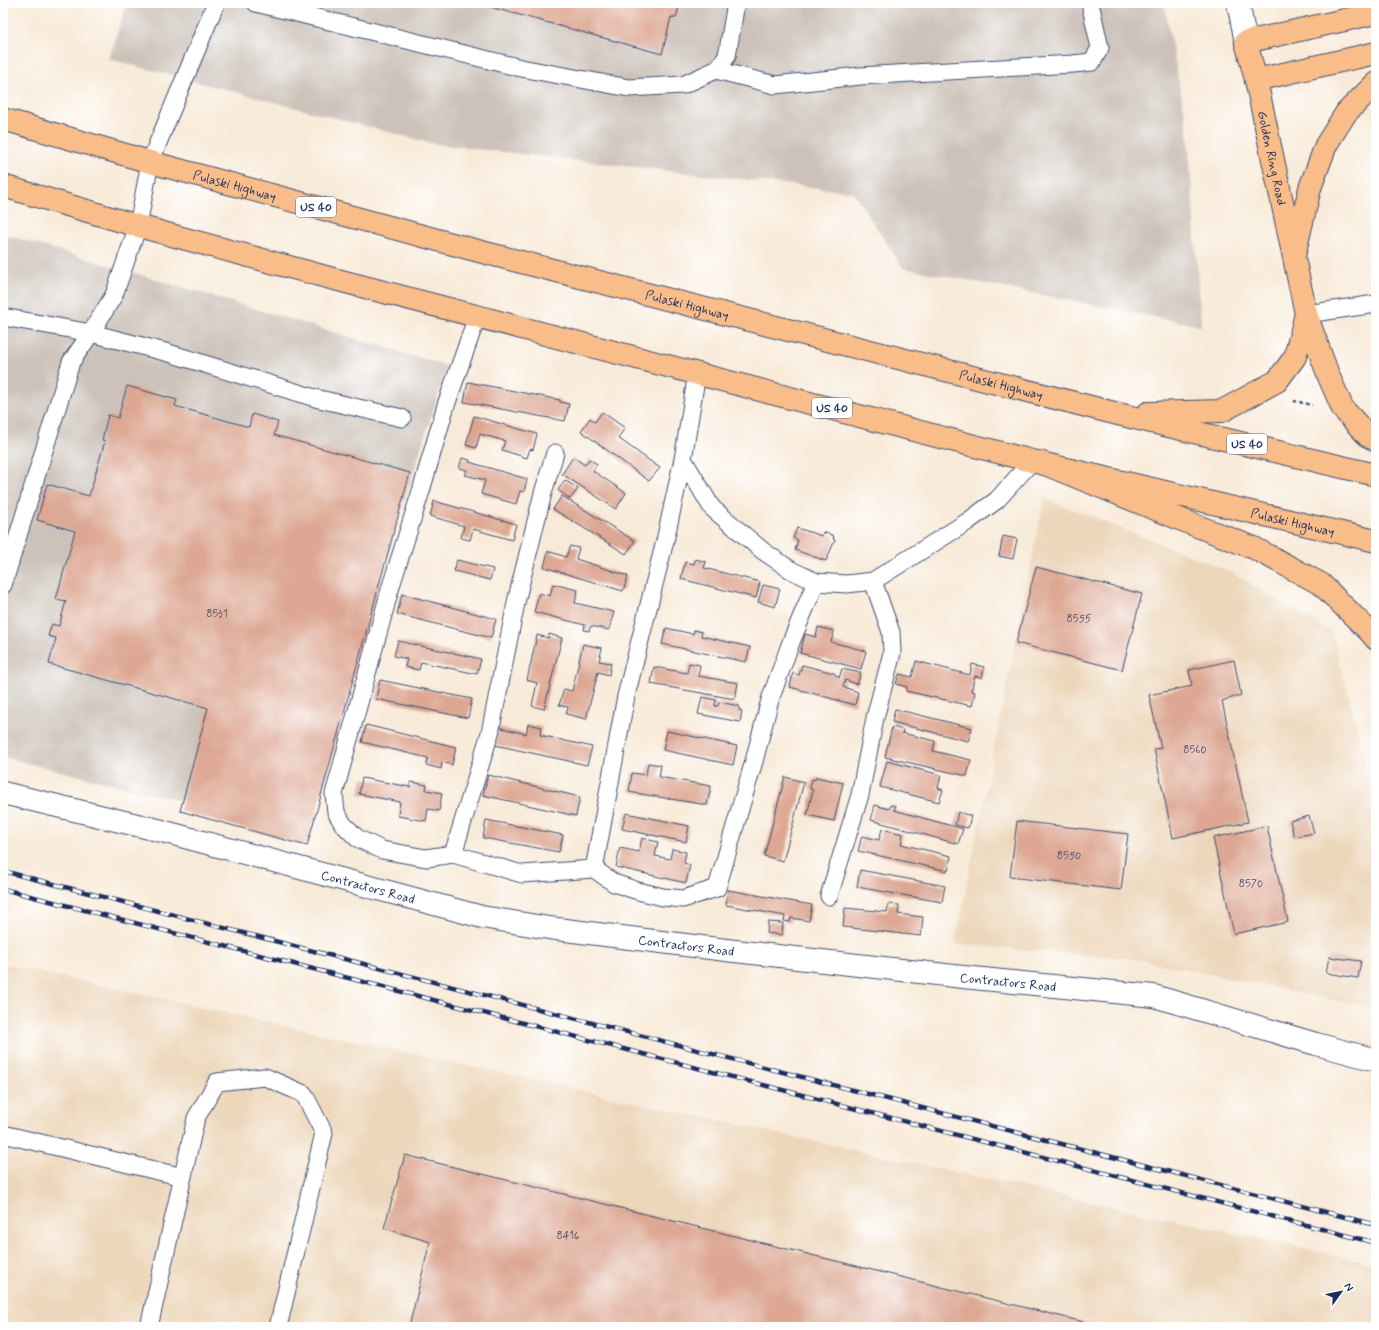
<svg xmlns="http://www.w3.org/2000/svg" width="1379" height="1330" viewBox="0 0 1379 1330" font-family="Mynerve,sans-serif">
  <rect width="100%" height="100%" fill="#fff"/>
  <filter id="ink" filterUnits="userSpaceOnUse"><feTurbulence type="fractalNoise" baseFrequency=".025" numOctaves="2"/><feDisplacementMap in="SourceGraphic" scale="8" xChannelSelector="R" yChannelSelector="G"/><feConvolveMatrix kernelMatrix="1 2 1 2 8 2 1 2 1" color-interpolation-filters="sRGB"/></filter>
  <filter id="wash" filterUnits="userSpaceOnUse"><feTurbulence type="fractalNoise" baseFrequency=".012" numOctaves="4" result="noise"/><feDisplacementMap in="SourceGraphic" scale="16" xChannelSelector="R" yChannelSelector="G"/><feGaussianBlur stdDeviation="0.9" result="paint"/><feColorMatrix in="noise" values="0 0 0 0 0 0 0 0 0 0 0 0 0 0 0 0 0 1.4 0 .05"/><feComposite in="paint" operator="in"/></filter>
  <g filter="url(#wash)">
    <rect width="100%" height="100%" fill="#f8ead8"/>
    <path fill="#edd7bb" d="M1044 498 1229 571 1332 632 1376 801V1009L1137 959 955 944Z
      M3 964 1376 1264V1327H3Z"/>
    <path fill="#ccc2b9" d="M127 3H1164L1188 132 1201 326 903 268 853 192 434 144 109 59Z
      M3 234 447 366 301 830 3 757Z"/>
    <g id="blocks">
      <path fill="#dda793" d="M476 3H680L676 18 671 17 662 54Z
        M468 382 560 400V402L569 404 565 421 464 402Z
        M127 386 177 400 175 406 249 427 252 414 278 422 274 435 410 473 307 846 180 811 208 708 49 664 56 638 48 636 52 624 59 626 66 601 56 599 75 531 37 520 47 484 89 496 105 441 102 440 108 415 118 418Z
        M602 412 625 428 618 438 660 468 649 481 581 431 590 418 595 422Z
        M474 416 537 434 533 450 530 449 527 458 502 450 505 441 480 434 476 448 466 445Z
        M573 457 585 465 589 459 597 464 593 471 626 493 616 509 562 474Z
        M462 458 470 460 469 462 527 479 524 492 520 491 516 504 481 494 485 480 465 475 467 470 459 468Z
        M565 480 578 489 570 499 558 490Z
        M562 496 635 541 626 554 553 509Z
        M434 501 516 524 512 540 473 529 470 540 461 538 464 526 430 516Z
        M797 528 822 536 823 532 834 536 833 539 835 540 826 561 795 550 798 540 793 538Z
        M1003 536 1017 539 1013 559 999 556Z
        M570 546 579 548 576 559 628 576 623 591 544 567 548 551 566 557Z
        M695 559 706 562 704 568 760 582 756 598 681 579 685 562 694 564Z
        M457 560 493 569 490 580 454 571Z
        M1036 567 1142 594 1122 670 1016 643Z
        M553 584 578 590 575 603 614 612 609 630 591 626 589 631 584 630 585 625 534 612 539 593 550 596Z
        M763 585 780 589 775 607 758 602Z
        M402 594 496 619 491 638 397 614Z
        M818 627 834 631 831 642 866 651 861 669 800 653 805 634 816 637Z
        M666 628 693 634 694 630 702 632 701 636 750 647 746 662 662 644Z
        M549 634 562 638 544 709 532 706 537 683 527 680 537 635 548 638Z
        M398 641 481 659 477 674 421 662 419 670 405 667 407 659 394 656Z
        M583 644 602 648 599 661 611 663 609 675 598 672 586 719 566 714 568 707 559 705 564 689 572 691Z
        M1234 660 1241 695 1222 701 1248 822 1173 838 1154 749 1161 748 1149 695 1192 686 1189 670Z
        M916 661 970 675 972 664 984 667 982 678 975 676 971 691 975 692 972 706 906 691 907 687 896 684 899 674 912 677Z
        M689 663 700 665 698 676 738 683 735 699 651 684 654 667 687 673Z
        M802 665 834 673 839 678 842 669 861 673 857 684 845 680 843 687 858 692 855 705 790 687 793 673 799 675Z
        M380 680 472 699 468 718 376 699Z
        M702 697 716 700 715 706H718L719 702 739 706V710L742 711 740 722 698 714Z
        M895 709 972 728 968 741 892 722Z
        M528 724 542 727 540 735 592 747 587 765 495 745 498 727 526 734Z
        M366 725 456 747 452 765 442 762 441 769 426 765 428 758 362 742Z
        M892 727 903 730 902 733 935 741 933 751 971 760 967 776 885 757Z
        M667 731 737 746 733 765 663 750Z
        M887 761 941 775 938 788 943 790 939 802 880 787Z
        M648 763 661 765 659 777 711 786 707 805 629 792 632 773 646 775Z
        M488 775 580 797 576 816 483 795Z
        M785 777 804 782 783 861 764 856Z
        M816 777 843 783 834 821 807 815 813 790 810 789 812 779 815 780Z
        M362 778 410 787 411 782 427 785 426 790 442 793 439 811 428 809 426 821 398 816 400 802 359 794Z
        M875 805 889 809 891 805 896 806 894 810 963 829 958 844 871 820Z
        M958 812 971 816 968 828 955 825Z
        M626 813 689 826 686 842 622 829Z
        M1309 816 1314 833 1294 837 1290 821Z
        M486 820 563 835 559 852 483 838Z
        M1017 821 1128 834 1121 890 1010 877Z
        M1267 826 1288 922 1234 934 1213 838Z
        M882 829 903 834 901 844 951 856 948 871 858 851 862 836 879 840Z
        M642 838 658 842 655 856 670 859 672 849 686 852 684 863 690 865 686 883 616 867 620 848 639 852Z
        M860 870 945 886 942 902 857 887Z
        M728 890 812 905 809 921 791 918 790 922 784 921 785 916 726 905Z
        M888 904 899 905 898 914 923 917 921 936 843 927 845 908 887 912Z
        M768 922 783 923 782 935 767 933Z
        M1329 957 1361 961 1358 978 1326 973Z
        M405 1155 1100 1326V1327H409L430 1242 384 1228Z"/>
    </g>
  </g>
  <g filter="url(#ink)">
    <use href="#blocks" fill-opacity="0" stroke="#3c4b70" stroke-width="1"/>
    <g fill="none" stroke-linecap="round" stroke-linejoin="round">
      <defs>
        <path id="service" d="M256 3 521 68 629 88 683 85 718 69 727 56 736 3
          M716 70 775 85 860 76 1073 64 1092 62 1100 48 1090 3
          M1306 314 1376 304
          M3 317 91 333 169 353 315 398 402 418
          M697 373 683 459 712 508 763 551 791 570 816 582 847 584 873 581 967 522 997 500 1032 461
          M555 453 543 493 517 598 490 733 453 854 522 874 594 869 614 883 638 891 663 897 683 899 717 888 754 761 770 700 791 642 816 582
          M3 585 71 362 91 333 114 295 138 226 150 162 216 3
          M453 854 426 858 382 850 357 838 343 824 336 812 334 794 391 586 421 491 446 405 477 317
          M594 869 626 696 665 541 683 459
          M829 896 860 795 875 718 892 653 891 632 873 581
          M3 1134 183 1177
          M149 1327 196 1118 217 1082 265 1077 304 1094 324 1133 278 1327"/>
        <g id="minor">
          <path id="s1" d="M3 793 162 831 482 917 549 928 726 950 963 977 1154 996 1316 1044 1376 1060"/>
        </g>
        <path id="tertiary" d="M1238 3 1246 42"/>
        <g id="trunk">
          <path id="s2" d="M1246 42 1256 80 1306 314 1329 377 1343 409 1368 436 1376 440"/>
          <path id="s3" d="M3 119 150 162 482 252 1118 414 1376 475"/>
          <path id="s4" d="M3 186 138 226 330 278 1032 461 1376 541"/>
          <path d="M1148 413 1222 411 1277 381 1295 357 1306 314"/>
        </g>
        <path id="motorway" d="M1246 42 1376 13
          M1256 80 1376 53
          M1294 256 1310 188 1326 145 1346 113 1376 83
          M1040 462 1197 526 1254 548 1321 584 1371 633 1376 639"/>
      </defs>
      <use href="#service" stroke="#3c4b70" stroke-width="19"/>
      <use href="#minor" stroke="#3c4b70" stroke-width="24"/>
      <use href="#tertiary" stroke="#3c4b70" stroke-width="24"/>
      <use href="#trunk" stroke="#3c4b70" stroke-width="24"/>
      <use href="#motorway" stroke="#3c4b70" stroke-width="24"/>
      <path stroke="#3c4b70" stroke-width="2.5" stroke-dasharray="3 3" stroke-linecap="butt" d="M1294 401 1312 405"/>
      <use href="#service" stroke="#fff" stroke-width="17"/>
      <use href="#minor" stroke="#fff" stroke-width="22"/>
      <use href="#tertiary" stroke="#fff" stroke-width="22"/>
      <use href="#trunk" stroke="#f8bd89" stroke-width="22"/>
      <use href="#motorway" stroke="#f8bd89" stroke-width="22"/>
      <defs>
        <path id="rail" d="M3 871 1376 1225
          M3 889 1376 1243"/>
      </defs>
      <use href="#rail" stroke="#1b2f5e" stroke-width="4.5"/>
      <use href="#rail" stroke="#fff" stroke-width="3" stroke-dasharray="9" stroke-linecap="butt"/>
    </g>
  </g>
  <g text-anchor="middle" stroke-width="4" stroke-linejoin="round" paint-order="stroke">
    <g font-size="11" fill="#4c4d6b">
      <text x="217" y="617">8531</text>
      <text x="1079" y="622">8555</text>
      <text x="1195" y="753">8560</text>
      <text x="1069" y="859">8550</text>
      <text x="1251" y="887">8570</text>
      <text x="568" y="1239">8416</text>
    </g>
    <g fill="#fff" stroke="#5f6d8e" stroke-width="1">
      <rect x="296" y="197" width="40" height="20" rx="3"/>
      <rect x="812" y="398" width="40" height="20" rx="3"/>
      <rect x="1227" y="434" width="40" height="20" rx="3"/>
    </g>
    <g font-size="12" font-weight="bold" fill="#1b2f5e">
      <text x="316" y="211">US 40</text>
      <text x="832" y="412">US 40</text>
      <text x="1247" y="448">US 40</text>
    </g>
    <g font-size="13" fill="#1b2f5e" stroke="#fff">
      <text dy="5" stroke="none"><textPath href="#s2" startOffset="119">Golden Ring Road</textPath></text>
      <text dy="5" stroke="none"><textPath href="#s3" startOffset="241">Pulaski Highway</textPath></text>
      <text dy="5" stroke="none"><textPath href="#s3" startOffset="709">Pulaski Highway</textPath></text>
      <text dy="5" stroke="none"><textPath href="#s3" startOffset="1033">Pulaski Highway</textPath></text>
      <text dy="5" stroke="none"><textPath href="#s4" startOffset="1333">Pulaski Highway</textPath></text>
      <text dy="5" stroke="none"><textPath href="#s1" startOffset="377">Contractors Road</textPath></text>
      <text dy="5" stroke="none"><textPath href="#s1" startOffset="701">Contractors Road</textPath></text>
      <text dy="5" stroke="none"><textPath href="#s1" startOffset="1025">Contractors Road</textPath></text>
    </g>
  </g>
  <rect width="1379" height="1330" fill="none" stroke="#fff" stroke-width="16"/>
  <g transform="translate(1341 1292) rotate(57)" stroke="#ffffff" stroke-width="3" paint-order="stroke">
  <path d="M0-3L7 15L0 10L-7 15Z" fill="#1b2f5e"/>
  <text y="-6" font-size="11" font-weight="bold" text-anchor="middle" fill="#1b2f5e">N</text>
  </g>
</svg>
